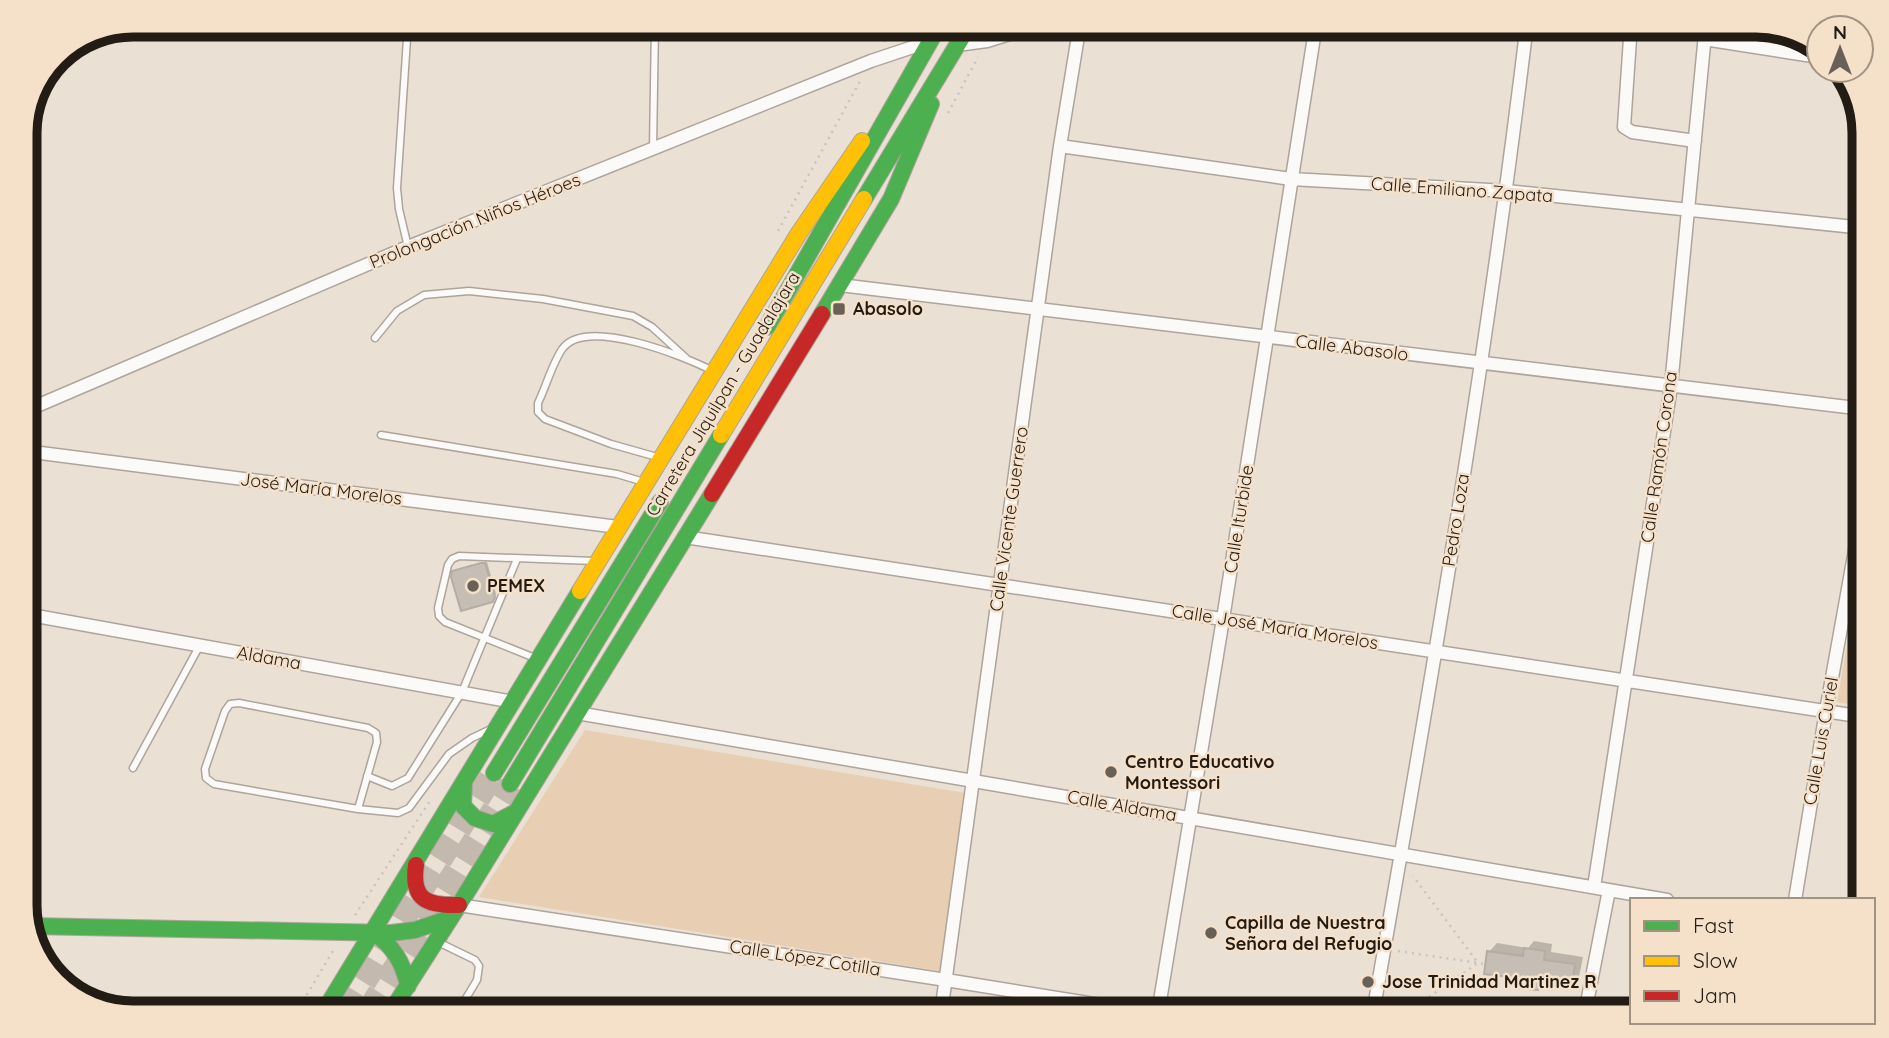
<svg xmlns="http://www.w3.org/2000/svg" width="1889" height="1038" viewBox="0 0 1889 1038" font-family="Quicksand,sans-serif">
  <rect width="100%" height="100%" fill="#ebe0d4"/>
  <path fill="#e8ceb2" d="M1864 549V707L1837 702Z
    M585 730 965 793 940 971 479 897Z"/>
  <path fill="#0003" d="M487 562 496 594 492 600 454 572Z
    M1534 941 1552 944 1551 952 1583 957 1579 977 1571 985 1544 982 1537 989 1489 952 1497 943 1528 948Z"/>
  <path fill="#c6bdb4" stroke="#b5ada4" stroke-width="2" d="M481 563H485L495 597 493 602 461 611 451 577 452 571Z
    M1524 948 1545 951 1544 960 1575 964 1572 987 1539 983 1538 990 1517 988 1519 978 1484 974 1487 951 1523 956Z"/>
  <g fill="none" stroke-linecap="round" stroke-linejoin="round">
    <path stroke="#c3b9ae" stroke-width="24" stroke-dasharray="24 12" stroke-linecap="butt" d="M345 1013 494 773
      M367 1013 510 784"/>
    <defs>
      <path id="lane" d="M408 24 397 188 399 209 408 247
        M653 148 655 24
        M375 338 397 311 424 295 469 291 543 299 633 316 652 327 686 358
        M381 435 617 474 644 482
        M657 457 611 444 545 419 538 412V403C545 389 554 359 563 348 587 317 684 356 713 371
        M535 658 445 622 439 616 438 608 448 565 452 559 459 556 594 561
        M133 768 200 645
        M367 776 392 786 408 778 462 692 517 559
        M358 809 377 742 376 733 368 728 239 703 230 704 225 711 205 769 206 778 214 784 358 809 398 813 409 808 449 754 472 738 491 729
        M440 943 475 960 479 966 477 980 457 1013"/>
      <path id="street" d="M1631 24 1624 127 1632 132 1695 141
        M1704 39 1819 57
        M957 45 987 41 1042 24
        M1060 146 1291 179 1507 191 1864 228
        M840 285 1864 409
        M25 411 408 247 871 61 928 42
        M25 451 618 527
        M685 537 1864 717
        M25 614 514 702
        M577 713 1667 900
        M1594 887 1671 386 1706 24
        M1795 900 1826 711 1864 500
        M459 905 946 980 1150 1013
        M941 1013 1060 146 1080 24
        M1158 1013 1223 619 1316 24
        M1373 1013C1431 685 1487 356 1527 24
        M1585 1013 1609 890"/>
      <path id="fast" d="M864 199 970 24
        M822 314 891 199 931 104
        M767 327 940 24
        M494 773 660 502
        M464 784 463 806 475 818 493 824 514 813
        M510 784 721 435
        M29 926 391 933 415 930 450 918
        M373 932C393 946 403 962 408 986
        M323 1013 580 591
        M390 1013 459 905 712 494"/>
      <path id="slow" d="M721 435 864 199
        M580 591 799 233 862 141"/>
      <path id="jam" d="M712 494 822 314
        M416 865C411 900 427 906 459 905"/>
    </defs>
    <use href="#lane" stroke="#ada49b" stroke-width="9"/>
    <use href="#street" stroke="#ada49b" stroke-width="15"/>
    <use href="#fast" stroke="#ada49b" stroke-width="18"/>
    <use href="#slow" stroke="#ada49b" stroke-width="18"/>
    <use href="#jam" stroke="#ada49b" stroke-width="18"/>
    <path stroke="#c8c4c0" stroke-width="2.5" stroke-dasharray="2 5" stroke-linecap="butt" d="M884 42 896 24
      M948 113 978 57
      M778 231 860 81
      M355 915 430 801
      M1398 951 1485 964
      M296 1013 333 951
      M1406 1013 1478 963 1413 876"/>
    <use href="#lane" stroke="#fcfaf9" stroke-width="6"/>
    <use href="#street" stroke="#fcfaf9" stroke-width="12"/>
    <use href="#fast" stroke="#4caf50" stroke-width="16"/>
    <use href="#slow" stroke="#ffc107" stroke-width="16"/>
    <use href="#jam" stroke="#c62828" stroke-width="16"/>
  </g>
  <g fill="#696157" stroke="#f5e0ca" stroke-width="2.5">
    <rect x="832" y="302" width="14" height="14" rx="3.5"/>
    <circle cx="473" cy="586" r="7"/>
    <circle cx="1111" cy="772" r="7"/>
    <circle cx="1211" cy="933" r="7"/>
    <circle cx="1368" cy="982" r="7"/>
  </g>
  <g text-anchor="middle" stroke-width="5" stroke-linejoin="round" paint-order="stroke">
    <g font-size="18" fill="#231c14" stroke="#f5e0ca">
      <text transform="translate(1462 190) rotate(4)" y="6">Calle Emiliano Zapata</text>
      <text transform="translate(475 221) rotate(-22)" y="6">Prolongación Niños Héroes</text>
      <text transform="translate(1352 348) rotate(7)" y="6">Calle Abasolo</text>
      <text transform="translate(723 394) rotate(-59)" y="6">Carretera Jiquilpan - Guadalajara</text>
      <text transform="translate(1659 457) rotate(-82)" y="6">Calle Ramón Corona</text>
      <text transform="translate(321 489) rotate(7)" y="6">José María Morelos</text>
      <text transform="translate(1009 519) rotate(-82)" y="6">Calle Vicente Guerrero</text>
      <text transform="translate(1239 519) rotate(-81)" y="6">Calle Iturbide</text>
      <text transform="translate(1456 520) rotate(-81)" y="6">Pedro Loza</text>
      <text transform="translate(1275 627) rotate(9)" y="6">Calle José María Morelos</text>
      <text transform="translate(269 658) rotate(10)" y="6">Aldama</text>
      <text transform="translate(1821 741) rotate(-80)" y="6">Calle Luis Curiel</text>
      <text transform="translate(1122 806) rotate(10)" y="6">Calle Aldama</text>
      <text transform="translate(805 958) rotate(9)" y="6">Calle López Cotilla</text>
    </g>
    <g font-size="18" font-weight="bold" fill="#231c14" stroke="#f5e0ca" text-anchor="start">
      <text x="853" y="315">Abasolo</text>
      <text x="487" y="592">PEMEX</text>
      <text x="1125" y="768">Centro Educativo<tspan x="1125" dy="21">Montessori</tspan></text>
      <text x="1225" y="929">Capilla de Nuestra<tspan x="1225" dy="21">Señora del Refugio</tspan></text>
      <text x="1382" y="988">Jose Trinidad Martinez R</text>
    </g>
  </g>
  <path d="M0 0H1889V1038H0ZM133 37H1756A96 96 0 0 1 1852 133V905A96 96 0 0 1 1756 1001H133A96 96 0 0 1 37 905V133A96 96 0 0 1 133 37Z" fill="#f5e0ca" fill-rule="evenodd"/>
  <path fill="none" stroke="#231c14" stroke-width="9" d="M133 37H1756A96 96 0 0 1 1852 133V905A96 96 0 0 1 1756 1001H133A96 96 0 0 1 37 905V133A96 96 0 0 1 133 37Z"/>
  <rect x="1630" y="898" width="245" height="126" fill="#f5e0ca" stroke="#a19281" stroke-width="2"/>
  <rect x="1644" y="921" width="35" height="10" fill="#4caf50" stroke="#a19281" stroke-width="2"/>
  <text x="1693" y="933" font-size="21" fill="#231c14">Fast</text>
  <rect x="1644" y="956" width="35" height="10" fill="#ffc107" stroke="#a19281" stroke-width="2"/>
  <text x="1693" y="968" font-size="21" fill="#231c14">Slow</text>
  <rect x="1644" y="991" width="35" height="10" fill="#c62828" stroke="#a19281" stroke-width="2"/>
  <text x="1693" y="1003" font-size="21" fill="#231c14">Jam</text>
  <g transform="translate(1840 49)"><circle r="33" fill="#f5e0ca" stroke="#a19281" stroke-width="2"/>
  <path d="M0-5L12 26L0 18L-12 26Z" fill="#696157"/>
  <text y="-10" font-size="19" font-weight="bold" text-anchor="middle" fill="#231c14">N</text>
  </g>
</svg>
